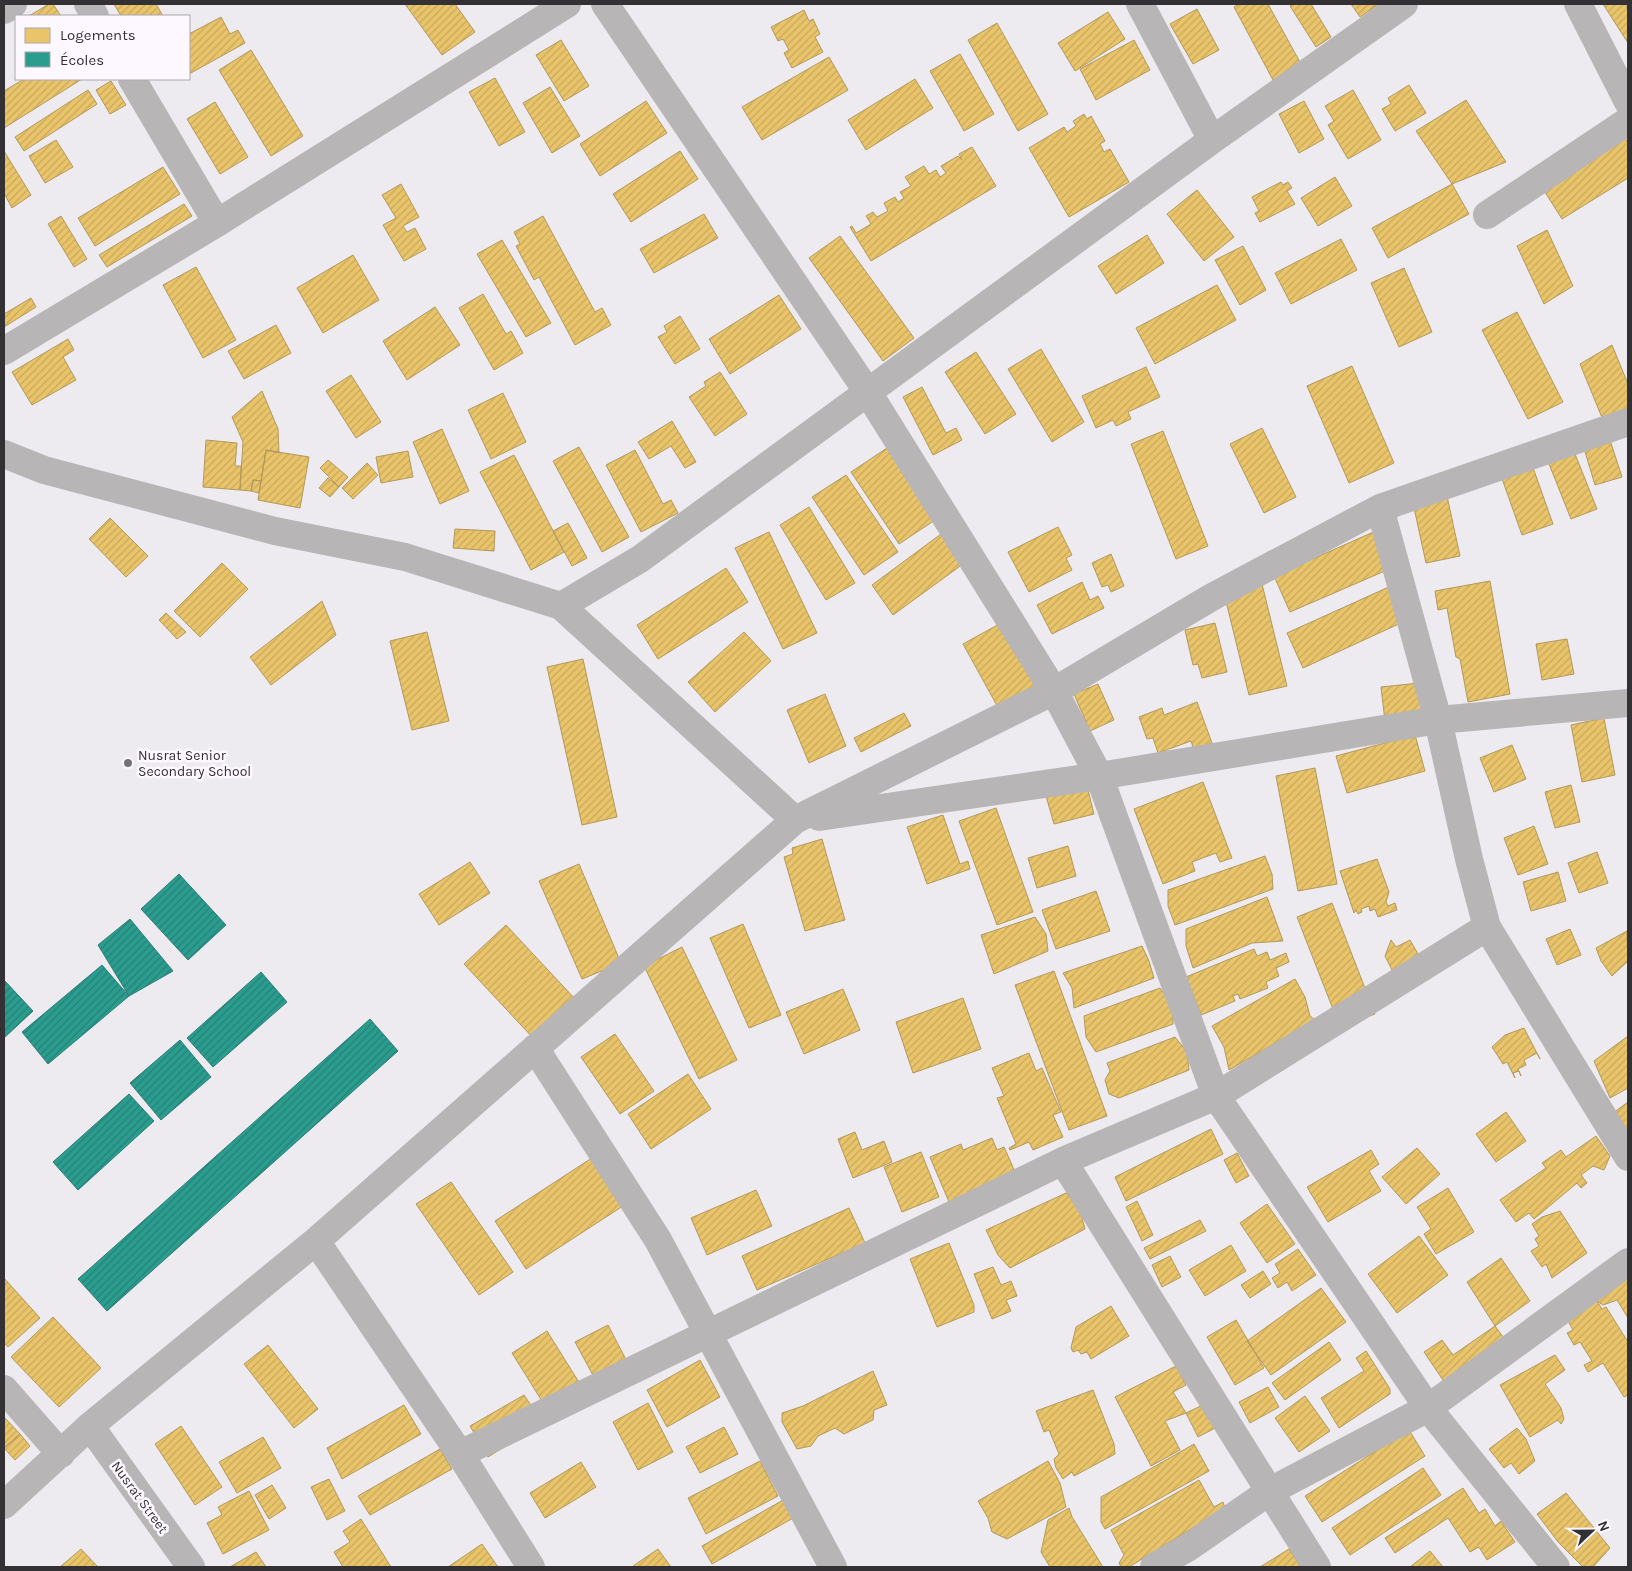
<svg xmlns="http://www.w3.org/2000/svg" width="1632" height="1571" viewBox="0 0 1632 1571" font-family="Karla,sans-serif">
  <defs>
    <pattern id="homes-hatch" width="6" height="6" patternUnits="userSpaceOnUse" patternTransform="scale(1.25)"><rect width="6" height="6" fill="#e9c46a"/><path d="M-1 1l2-2M0 6l6-6M5 7l2-2" fill="none" stroke="#c8a95c"/></pattern>
    <pattern id="schools-hatch" width="6" height="6" patternUnits="userSpaceOnUse" patternTransform="scale(1.25)"><rect width="6" height="6" fill="#2a9d8f"/><path d="M-1 1l2-2M0 6l6-6M5 7l2-2" fill="none" stroke="#258176"/></pattern>
  </defs>
  <rect width="100%" height="100%" fill="#eeebf0"/>
  <path fill="url(#homes-hatch)" stroke="#b2985a" d="M49 4H53L61 16H29Z
    M114 4H156L163 16H121Z
    M405 4H455L475 32 442 55Z
    M1239 4H1268L1301 64 1273 80 1234 7Z
    M1294 4H1311L1331 37 1316 47 1290 6Z
    M1351 4H1379L1360 17Z
    M1603 4H1625L1628 9V43Z
    M1197 9 1219 50 1193 64 1170 24Z
    M804 10 809 21 813 19 820 34 815 37 823 52 792 68 784 53 789 50 783 39 778 41 771 27Z
    M1108 12 1125 39 1075 71 1058 43Z
    M221 17 230 34 238 30 245 43 189 74V34Z
    M997 23 1048 114 1018 131 968 40Z
    M561 40 589 86 564 101 536 55Z
    M1134 40 1150 70 1096 100 1080 69Z
    M251 50 303 136 271 156 219 70Z
    M960 54 994 114 964 131 930 71Z
    M829 57 848 90 762 140 742 107Z
    M495 78 525 132 499 146 469 92Z
    M24 79H82L4 128V91Z
    M915 79 933 108 866 150 848 120Z
    M111 81 126 105 110 114 96 90Z
    M1409 85 1426 113 1395 131 1382 109 1391 104 1388 98Z
    M550 87 580 136 552 153 523 103Z
    M88 90 97 104 24 151 15 137Z
    M1353 90 1381 140 1348 159 1328 125 1334 121 1325 106Z
    M1466 100 1506 162 1452 184 1416 131Z
    M646 101 667 133 600 176 580 144Z
    M1304 101 1324 139 1299 153 1279 114Z
    M215 102 248 157 220 174 187 119Z
    M1084 114 1087 119 1091 116 1105 141 1100 144 1104 152 1110 149 1129 182 1069 217 1029 148 1064 127 1067 132 1076 126 1073 121Z
    M1624 137 1628 143V178L1562 219 1543 189Z
    M56 140 73 167 45 183 29 156Z
    M972 147 996 186 871 261 850 227 852 226 856 233 871 224 866 216 873 212 877 217 888 211 884 203 895 197 898 202 904 198 900 192 911 186 905 177 924 166 929 174 936 170 940 177 946 173 941 166 958 156 962 160 959 154Z
    M4 151 31 195 12 208 4 193Z
    M680 151 698 179 631 222 613 194Z
    M163 167 180 194 95 246 78 218Z
    M1335 177 1352 206 1318 226 1301 198Z
    M1281 182 1283 185 1288 182 1292 188 1287 191 1295 204 1260 222 1255 213 1259 211 1252 197Z
    M401 184 419 217 403 226 407 232 415 228 426 249 404 261 383 225 396 218 382 195Z
    M1452 184 1469 214 1388 258 1372 228Z
    M1197 190 1234 237 1204 261 1167 214Z
    M184 204 192 216 107 267 99 255Z
    M704 214 718 238 654 273 640 249Z
    M61 216 87 259 74 267 48 224Z
    M543 216 595 312 602 308 611 325 575 345 539 277 534 280 516 246 520 244 514 232Z
    M1547 230 1573 286 1544 304 1517 246Z
    M1147 235 1164 263 1116 294 1098 266Z
    M840 236 914 338 883 361 809 258Z
    M1341 239 1357 270 1291 304 1275 273Z
    M502 240 551 323 526 337 477 254Z
    M1243 246 1266 290 1240 305 1215 260Z
    M353 255 379 300 323 333 297 288Z
    M196 267 236 340 203 358 163 285Z
    M1404 268 1432 332 1399 347 1371 283Z
    M1217 285 1236 320 1155 364 1136 328Z
    M483 294 506 334 511 331 523 353 494 370 459 308Z
    M779 295 801 329 730 374 709 339Z
    M31 298 36 307 4 327V314Z
    M435 307 460 345 407 380 383 341Z
    M1517 312 1563 402 1528 419 1482 330Z
    M680 316 700 349 675 364 658 337 667 332 664 326Z
    M276 325 291 353 244 379 228 351Z
    M68 339 74 350 63 357 76 380 32 405 12 372Z
    M1612 345 1628 384V408L1603 420 1580 364Z
    M1041 349 1084 422 1052 442 1008 369Z
    M976 352 1016 414 985 434 945 372Z
    M1352 366 1394 463 1349 483 1307 386Z
    M1146 367 1160 397 1128 412 1131 419 1116 426 1113 420 1096 428 1082 396Z
    M720 372 747 414 715 436 689 397 706 386 704 382Z
    M351 375 381 422 356 438 326 391Z
    M922 387 946 433 956 428 962 440 933 455 903 397Z
    M262 391 278 429 279 453 266 450 261 481 253 480 251 491 240 490 243 442 232 417Z
    M503 393 526 442 491 459 468 410Z
    M672 421 696 462 685 468 671 446 649 459 638 442Z
    M1262 428 1296 497 1264 513 1230 444Z
    M442 429 469 491 440 504 413 442Z
    M1163 431 1208 546 1176 559 1131 444Z
    M1609 437 1622 477 1595 485 1583 445Z
    M206 440 237 443 235 466H241L240 490 203 487Z
    M579 447 629 537 602 552 553 461Z
    M887 448 935 520 899 544 851 472Z
    M1573 449 1597 509 1571 519 1547 459Z
    M266 450 309 457 300 508 258 500Z
    M635 450 663 504 671 500 678 513 641 532 606 465Z
    M408 451 413 477 381 483 376 457Z
    M514 455 564 552 531 570 480 472Z
    M328 460 348 477 339 487 320 468Z
    M1531 462 1553 524 1522 535 1500 473Z
    M367 463 378 475 353 499 342 488Z
    M846 475 898 552 864 575 812 497Z
    M328 478 339 487 330 497 319 488Z
    M253 480 261 481 259 493 251 491Z
    M1447 496 1460 556 1426 563 1413 503Z
    M809 507 855 583 826 600 780 525Z
    M110 518 148 556 126 577 89 539Z
    M568 523 587 558 572 566 553 531Z
    M1058 527 1072 555 1066 558 1072 570 1029 592 1008 552Z
    M455 529 495 531 494 551 453 548Z
    M1378 530 1394 567 1290 612 1274 576Z
    M769 532 817 633 783 649 735 548Z
    M941 534 963 564 893 615 872 585Z
    M1111 554 1124 586 1111 592 1108 585 1102 587 1092 563Z
    M222 563 248 589 200 637 174 611Z
    M726 568 748 602 658 659 637 625Z
    M1490 581 1510 694 1468 702 1460 659 1456 657 1447 608 1438 610 1435 591Z
    M1082 582 1090 600 1098 596 1104 608 1052 634 1037 605Z
    M1262 584 1287 686 1249 695 1224 593Z
    M1391 586 1403 622 1303 668 1287 633Z
    M322 601 336 635 271 685 250 657Z
    M166 613 186 632 177 639 159 620Z
    M1003 622 1044 695 1000 711 963 644Z
    M1215 623 1227 672 1202 678 1198 664 1193 665 1185 630Z
    M427 632 449 721 412 730 390 641Z
    M744 632 771 661 715 712 688 682Z
    M1567 639 1574 674 1542 680 1536 644Z
    M583 659 617 817 582 825 547 667Z
    M1419 683 1423 717 1385 721 1381 687Z
    M1098 684 1114 720 1090 731 1074 694Z
    M825 694 846 746 809 763 787 710Z
    M1197 702 1212 743 1194 750 1191 741 1158 753 1153 738 1147 739 1139 717 1162 708 1164 715Z
    M904 713 911 726 861 752 854 738Z
    M1604 718 1615 775 1582 782 1571 725Z
    M1415 735 1425 771 1347 793 1336 756Z
    M1512 745 1526 779 1494 792 1480 758Z
    M1315 768 1337 884 1298 891 1276 776Z
    M1203 782 1232 858 1220 862 1216 853 1192 862 1195 871 1163 884 1134 809Z
    M1571 785 1580 822 1555 828 1545 792Z
    M1087 786 1094 814 1054 824 1046 796Z
    M996 808 1033 912 997 925 959 821Z
    M943 815 960 864 968 861 970 869 927 884 907 827Z
    M1534 826 1548 864 1518 875 1504 838Z
    M822 839 845 920 805 931 784 857 793 854 792 848Z
    M1068 846 1076 876 1037 888 1028 858Z
    M1597 852 1608 883 1579 893 1568 863Z
    M1265 856 1272 874 1273 889 1175 925 1168 906V890Z
    M1377 859 1389 892 1386 902 1388 906 1395 903 1397 910 1378 917 1375 909 1370 911 1369 906 1361 909 1362 912 1358 914 1356 910 1354 913 1340 871Z
    M470 862 490 893 439 925 419 894Z
    M579 864 621 963 582 979 539 881Z
    M1558 872 1566 901 1531 911 1523 882Z
    M1096 891 1110 931 1056 949 1042 910Z
    M1267 897 1283 941 1252 943 1193 968 1186 946V929Z
    M1332 903 1375 1014 1340 1027 1297 917Z
    M1035 917 1046 934 1048 951 994 974 981 935Z
    M743 924 781 1015 749 1028 710 938Z
    M506 925 576 1000 534 1039 464 964Z
    M1570 929 1581 955 1557 965 1546 939Z
    M1627 931 1628 961 1612 976 1601 961 1596 948Z
    M1391 940 1396 947 1410 940 1422 961 1395 976 1385 956Z
    M1142 946 1149 961 1154 978 1074 1008 1072 988 1063 973Z
    M682 947 737 1060 699 1079 644 966Z
    M1254 949 1257 956 1267 952 1270 960 1286 953 1289 962 1276 968 1279 976 1266 982 1268 988 1240 999 1238 994 1233 996 1235 1001 1201 1015 1186 977Z
    M1054 971 1107 1116 1069 1130 1015 985Z
    M1295 979 1305 997 1310 1016 1315 1020 1229 1070 1224 1047 1212 1026Z
    M1160 988 1172 1004 1173 1024 1096 1052 1086 1037 1084 1016Z
    M843 989 860 1030 804 1054 786 1012Z
    M963 998 981 1049 913 1073 896 1022Z
    M1524 1028 1540 1059 1537 1053 1524 1060 1526 1065 1518 1069 1521 1076 1519 1071 1513 1073 1515 1078 1507 1062 1503 1064 1492 1047 1505 1035Z
    M615 1034 654 1091 620 1114 581 1057Z
    M1628 1036V1088L1610 1098 1594 1061Z
    M1175 1037 1187 1052 1189 1070 1119 1098 1109 1094 1105 1080 1110 1071 1107 1063Z
    M1029 1053 1036 1071 1042 1068 1061 1112 1053 1115 1063 1137 1033 1150 1029 1142 1010 1150 1009 1148 1016 1144 997 1098 1004 1096 992 1068Z
    M688 1074 711 1109 651 1149 628 1114Z
    M1628 1102V1133L1613 1113Z
    M1506 1112 1526 1141 1496 1162 1476 1134Z
    M1211 1129 1223 1154 1126 1201 1115 1177Z
    M855 1132 862 1150 884 1141 892 1162 853 1178 838 1139Z
    M1596 1136 1610 1156 1604 1170 1593 1166 1581 1175 1587 1183 1581 1188 1577 1183 1534 1219 1529 1213 1516 1222 1500 1200 1546 1168 1542 1163 1561 1150 1566 1157Z
    M992 1138 997 1150 1004 1147 1016 1174 949 1202 930 1157 961 1144 963 1150Z
    M1417 1148 1440 1174 1406 1204 1382 1177Z
    M1371 1150 1379 1164 1369 1171 1381 1191 1328 1222 1307 1187Z
    M921 1152 939 1197 902 1212 884 1167Z
    M1237 1153 1249 1176 1236 1183 1224 1160Z
    M595 1156 626 1204 526 1269 495 1221Z
    M451 1182 513 1272 479 1295 416 1204Z
    M1448 1188 1474 1232 1436 1254 1424 1234 1431 1229 1417 1207Z
    M756 1190 772 1226 707 1255 691 1218Z
    M1066 1193 1079 1207 1085 1229 1010 1268 998 1255 986 1230Z
    M1137 1201 1153 1235 1142 1241 1126 1207Z
    M1267 1204 1295 1244 1267 1263 1240 1223Z
    M849 1208 865 1243 757 1290 742 1256Z
    M1560 1211 1587 1253 1552 1278 1546 1264 1542 1267 1531 1251 1539 1246 1535 1239 1539 1236 1532 1224 1542 1217Z
    M1200 1220 1206 1231 1150 1259 1144 1248Z
    M1419 1236 1448 1275 1397 1313 1368 1274Z
    M949 1243 974 1305V1312L937 1327 910 1259Z
    M1231 1245 1246 1271 1205 1296 1189 1270Z
    M1298 1249 1316 1275 1292 1291 1287 1282 1278 1288 1272 1278 1280 1273 1275 1264Z
    M1170 1256 1181 1277 1162 1287 1152 1265Z
    M1501 1258 1530 1301 1495 1326 1467 1282Z
    M993 1267 1001 1285 1011 1281 1017 1296 1006 1300 1011 1311 992 1319 974 1274Z
    M1263 1271 1271 1284 1250 1298 1241 1285Z
    M1628 1275V1318L1617 1300 1603 1305 1597 1301Z
    M4 1278 40 1318 8 1347 4 1343Z
    M1321 1288 1346 1322 1271 1375 1247 1341Z
    M1597 1301 1602 1309 1606 1307 1628 1342V1395L1624 1397 1603 1363 1588 1372 1584 1365 1592 1361 1580 1342 1574 1345 1567 1333 1573 1330 1568 1321Z
    M1111 1306 1129 1336 1091 1359 1087 1352 1081 1354 1078 1350 1073 1352 1071 1348 1076 1327Z
    M53 1317 101 1368 59 1407 11 1357Z
    M1236 1320 1264 1368 1235 1385 1207 1337Z
    M608 1325 634 1375 602 1392 575 1342Z
    M1495 1326 1506 1341 1445 1383 1424 1352 1442 1340 1453 1355Z
    M547 1331 590 1400 555 1422 512 1353Z
    M1329 1342 1341 1360 1285 1400 1272 1383Z
    M268 1345 318 1409 294 1428 244 1364Z
    M1366 1351 1390 1389V1394L1339 1428 1321 1398 1364 1371 1356 1358Z
    M1555 1355 1565 1370 1545 1384 1561 1408 1564 1419 1561 1424 1558 1420 1530 1437 1500 1385Z
    M700 1360 720 1397 667 1427 647 1390Z
    M1176 1366 1186 1385 1173 1392 1186 1413 1165 1421 1180 1450 1151 1466 1115 1397Z
    M873 1371 887 1405 874 1410 873 1420 844 1434 835 1428 818 1436 811 1446 797 1449 782 1422V1413L803 1406Z
    M1268 1387 1279 1407 1250 1423 1239 1402Z
    M1093 1390 1114 1444 1115 1454 1074 1476 1072 1472 1063 1479 1056 1468 1054 1459 1059 1454 1049 1430 1044 1432 1036 1411Z
    M524 1395 543 1423 488 1457 470 1426Z
    M1305 1396 1330 1431 1299 1452 1275 1418Z
    M648 1403 673 1452 638 1470 613 1422Z
    M1207 1403 1219 1426 1198 1437 1186 1413Z
    M404 1405 421 1434 342 1479 327 1448Z
    M4 1417 20 1434 4 1448Z
    M181 1426 222 1487 195 1505 155 1444Z
    M724 1427 738 1454 700 1473 686 1447Z
    M1517 1428 1526 1439 1535 1461 1519 1474 1511 1463 1504 1468 1489 1449Z
    M1409 1430 1425 1456 1322 1522 1305 1496Z
    M20 1434 30 1446 15 1460 4 1448Z
    M263 1437 281 1468 237 1493 219 1462Z
    M1194 1444 1209 1471 1105 1529 1101 1522V1497Z
    M440 1449 452 1469 370 1515 358 1496Z
    M760 1461 778 1496 706 1534 688 1498Z
    M1048 1461 1060 1483 1066 1507 1007 1539 992 1532 988 1518 978 1501Z
    M581 1462 596 1487 545 1518 530 1493Z
    M1423 1468 1441 1495 1350 1555 1332 1528Z
    M329 1479 345 1511 327 1520 311 1487Z
    M1199 1480 1214 1507 1223 1502 1225 1508 1129 1567H1121L1119 1563 1124 1555 1111 1530Z
    M272 1485 286 1508 269 1519 255 1495Z
    M1463 1488 1479 1513 1485 1509 1495 1526 1501 1521 1515 1542 1487 1560 1479 1547 1470 1552 1448 1518 1395 1553 1385 1538Z
    M249 1491 269 1530 223 1554 207 1523 222 1515 218 1507Z
    M1566 1493 1610 1548 1593 1567H1583L1558 1542 1537 1514Z
    M785 1499 795 1517 712 1564 702 1546Z
    M1069 1508 1072 1517 1103 1567H1050L1041 1552 1048 1520Z
    M361 1519 391 1567H343L334 1552 350 1542 343 1531Z
    M482 1544 498 1567H448Z
    M81 1549 98 1567H60Z
    M658 1549 671 1567H634L633 1566Z
    M1289 1549 1301 1567H1260Z
    M1430 1551 1443 1567H1410Z
    M256 1552 266 1567H230Z"/>
  <path fill="url(#schools-hatch)" stroke="#2d7d74" d="M179 874 226 925 188 960 141 909Z
    M130 919 173 971 129 996 98 945Z
    M102 965 129 996 48 1064 22 1032Z
    M261 972 287 1002 213 1067 187 1038Z
    M4 980 33 1011 4 1038Z
    M370 1019 398 1051 107 1311 78 1279Z
    M180 1040 211 1077 161 1120 130 1083Z
    M129 1094 154 1121 78 1190 53 1162Z"/>
  <g fill="none" stroke-linecap="round" stroke-linejoin="round">
    <path stroke="#b8b5b6" stroke-width="28" d="M88 4 95 16
      M605 4 867 391 1054 691 1099 776 1216 1096 1428 1408 1556 1567
      M1140 4 1212 140
      M1578 4 1628 102
      M4 10 13 4
      M132 79 217 223
      M1487 215 1628 121
      M4 351 217 223 567 4
      M4 454 44 470 275 531 405 557 561 606 795 820
      M1380 508 1438 720 1469 859 1487 927 1628 1157
      M561 606 640 559 1212 140 1404 4
      M819 817 1099 776 1438 720 1628 703
      M535 1048 658 1240 833 1567
      M1063 1161 1317 1567
      M316 1241 460 1454 531 1567
      M4 1389 61 1454
      M90 1426 191 1567
      M460 1454 1063 1161 1216 1096 1487 927
      M4 1505 90 1426 316 1241 795 820 1054 691 1212 597 1380 508 1628 422
      M1154 1567 1189 1547 1270 1491 1428 1408 1628 1262"/>
  </g>
  <circle fill="#747276" stroke="#fdf7ff" stroke-width="2" cx="128" cy="763" r="5"/>
  <g text-anchor="middle" stroke-width="5" stroke-linejoin="round" paint-order="stroke">
    <g font-size="14" fill="#333134" stroke="#fdf7ff" text-anchor="start">
      <text x="138" y="760">Nusrat Senior<tspan x="138" dy="16">Secondary School</tspan></text>
    </g>
    <g font-size="14" fill="#333134" stroke="#fdf7ff">
      <text transform="translate(140 1497) rotate(54)" y="5">Nusrat Street</text>
    </g>
  </g>
  <rect width="1632" height="1571" fill="none" stroke="#333134" stroke-width="10"/>
  <rect x="15" y="15" width="175" height="65" fill="#fdf7ff" stroke="#aca8ae"/>
  <rect x="25" y="28" width="25" height="15" fill="#e9c46a" stroke="#aca8ae"/>
  <text x="60" y="40" font-size="15" fill="#333134">Logements</text>
  <rect x="25" y="52" width="25" height="15" fill="#2a9d8f" stroke="#aca8ae"/>
  <text x="60" y="65" font-size="15" fill="#333134">Écoles</text>
  <g transform="translate(1592 1531) rotate(68)" stroke="#fdf7ff" stroke-width="4" paint-order="stroke">
  <path d="M0-4L9 19L0 12L-9 19Z" fill="#333134"/>
  <text y="-8" font-size="14" font-weight="bold" text-anchor="middle" fill="#333134">N</text>
  </g>
</svg>
